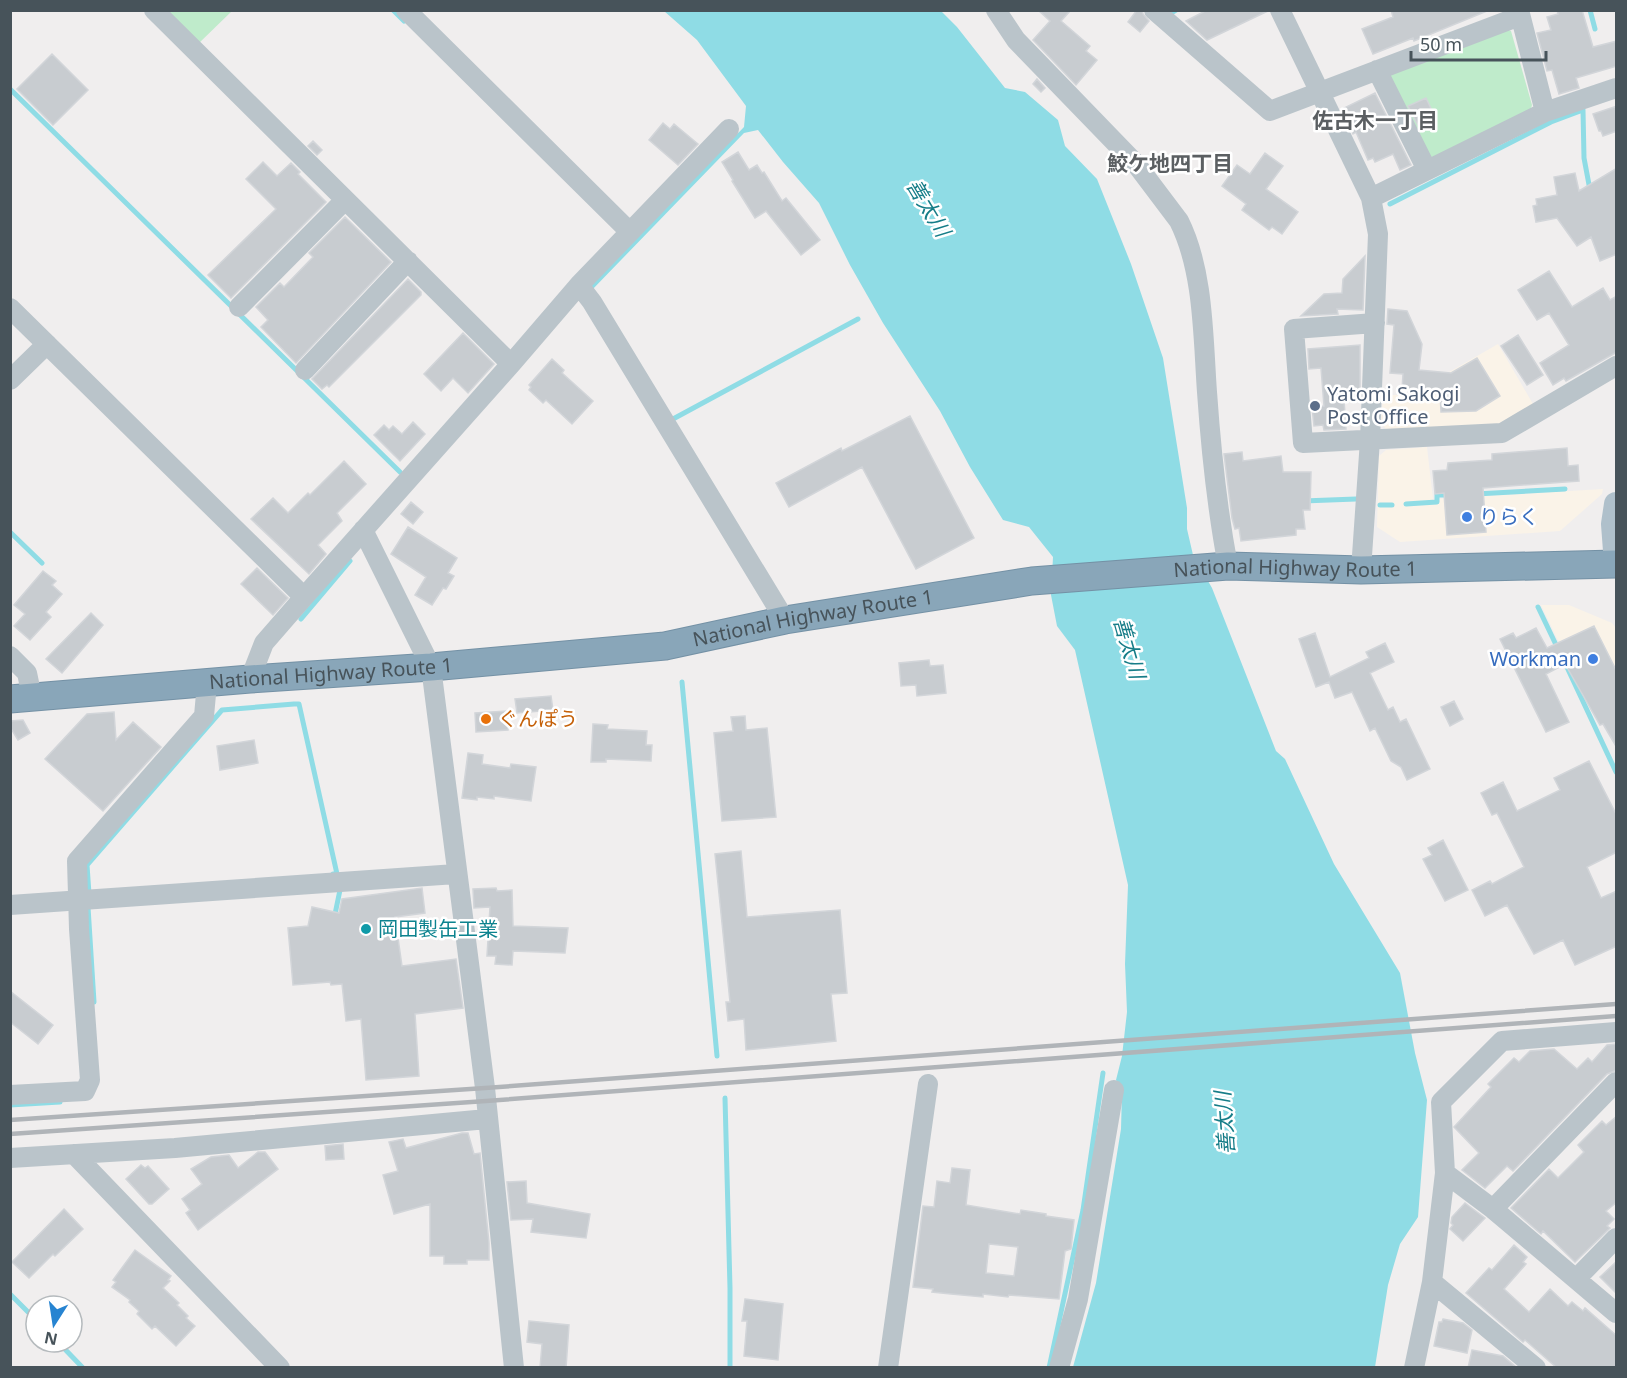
<svg xmlns="http://www.w3.org/2000/svg" width="1627" height="1378" viewBox="0 0 1627 1378" font-family="'Noto Sans','Noto Sans JP',sans-serif">
  <rect width="100%" height="100%" fill="#f0eeee"/>
  <path fill="#faf3e8" d="M1498 344 1533 404 1498 424 1387 431 1381 422 1383 395H1437L1444 375Z
    M1427 447 1433 499 1603 489 1602 494 1560 531 1400 542 1377 527 1379 456 1386 450Z
    M1541 605H1569L1612 623 1616 628V682L1586 699Z"/>
  <path fill="#bfebcb" d="M162 11H232L197 45Z
    M1504 28 1511 31 1532 105 1530 112 1430 162 1386 76Z"/>
  <path fill="#8fdce5" d="M664 11H941L957 27 1005 88 1025 92 1058 120 1065 146 1097 179 1131 264 1163 358 1187 508V529L1193 555 1212 588 1276 751 1285 759 1334 864 1400 973 1415 1053 1427 1100 1418 1217 1400 1244 1388 1285 1375 1367H1073L1096 1283 1121 1129 1122 1092 1116 1080 1122 1056 1127 1012 1125 964 1128 885 1075 650 1057 626 1051 595 1053 557 1029 527 1003 520 970 467 940 411 883 323 850 265 819 203 783 162 758 130 744 133 591 291 589 286 744 127 746 106 697 40Z"/>
  <g fill="none" stroke-linecap="round" stroke-linejoin="round">
    <path stroke="#8fdce5" stroke-width="5" d="M393 10 404 21
      M1590 10 1595 29
      M1171 13 1176 10
      M10 89 400 472
      M1390 204 1551 122 1583 110 1584 158 1590 190
      M673 419 858 319
      M1476 494 1565 489
      M1303 501 1356 499
      M1406 504 1437 502V495H1449
      M1380 505H1392
      M10 532 42 563
      M1538 607 1558 649
      M301 619 350 561
      M1565 663 1616 772
      M682 682 717 1056
      M89 894 87 865 222 710 294 704H299L337 874H333
      M88 907 94 1002
      M334 919 340 890
      M725 1098 730 1288V1368
      M10 1105 60 1102
      M10 1294 36 1320
      M58 1342 83 1368
      M1049 1368 1083 1210 1103 1073"/>
  </g>
  <path fill="#c8ccd0" stroke="#d2d5d9" stroke-width="1.5" fill-rule="evenodd" d="M1038 10H1071L1061 21 1090 46 1086 51 1097 60 1076 85 1033 40 1050 21Z
    M1137 10H1142L1143 14 1149 21 1140 32 1128 22Z
    M1207 10H1268V11L1207 40 1186 21Z
    M1391 10H1487V11L1414 41 1413 38 1373 54 1362 29 1393 17Z
    M1557 10H1582L1593 47 1617 41V66L1576 78 1579 88 1559 94 1552 70 1547 71 1537 33 1551 30 1547 17 1558 14Z
    M52 54 88 90 53 125 17 89Z
    M1037 79 1045 88 1041 92 1033 84Z
    M1375 93 1411 165 1400 170 1393 154 1375 162 1373 158 1368 160 1356 132 1353 134 1342 109Z
    M1426 98 1436 119 1419 127 1408 106Z
    M1617 106V131L1603 136 1601 131H1599L1593 114Z
    M663 123 670 129 674 124 698 144 678 165 649 140Z
    M313 141 322 150 317 155 308 146Z
    M738 152 749 170 757 165 762 173 764 172 782 201 786 198 820 240 801 255 766 211 755 218 732 181 733 180 722 162Z
    M1265 153 1283 166 1266 189 1298 212 1282 234 1272 227 1269 230 1242 210 1246 204 1222 186 1237 165 1250 174Z
    M263 162 277 176 291 163 300 172 298 174 326 202 231 298 208 275 276 209 246 179Z
    M1617 168V254L1600 261 1591 237 1577 246 1557 218 1536 222 1533 206 1537 205 1536 199 1557 195 1554 177 1575 173 1579 191Z
    M345 217 391 262 296 363 261 327 268 320 256 307 280 283 284 287 313 257 309 253Z
    M1365 256 1363 310 1337 309 1338 314 1301 316 1324 294 1342 293 1343 279Z
    M1549 271 1572 307 1603 288 1610 300 1617 296V352L1566 381 1564 378 1553 385 1540 363 1569 345 1549 313 1537 320 1518 290Z
    M408 279 421 292V295L329 387 327 385 322 389 312 379Z
    M1388 309 1407 311 1422 344 1419 370 1451 373 1477 358 1500 396 1476 411 1441 412 1440 393 1402 390 1403 374 1390 373 1394 325 1387 324Z
    M463 333 494 364 468 393 453 378 441 391 424 374Z
    M1518 335 1543 375 1527 385 1501 346Z
    M1360 345V399L1344 400 1346 429 1324 430 1323 425 1314 426 1312 407 1324 406 1321 368 1309 369 1308 349Z
    M552 359 564 370 562 373 593 401 572 424 546 400 543 403 529 390 531 387 529 385Z
    M910 416 974 538 916 569 862 467 789 507 776 483 841 448 842 451Z
    M413 422 425 434 400 461 374 435 384 425 389 430 393 426 402 434Z
    M1567 448 1568 466 1578 465 1579 481 1483 488 1486 532 1447 535 1444 493 1435 494 1433 471 1447 470 1448 463 1492 460V454Z
    M1242 452 1243 461 1281 456 1283 472H1311L1310 510H1303L1305 529H1296V535L1241 541 1239 528 1235 529 1232 518 1224 454Z
    M344 461 366 484 337 513 342 521 318 545 326 554 309 574 251 519 273 498 288 513 308 493 310 495Z
    M411 502 423 512 413 524 401 514Z
    M408 527 457 558 448 573 454 576 446 589 443 588 432 605 415 595 426 577 391 554Z
    M257 568 288 598 273 615 241 584Z
    M43 571 56 581 52 585 62 594 46 612 51 617 30 640 14 626 25 614 14 605Z
    M91 613 103 625 62 673 46 659Z
    M1594 626 1617 672V748L1603 724 1600 725 1565 664 1546 674 1569 722 1546 732 1500 639 1513 633 1516 638 1536 628 1547 648Z
    M1315 633 1330 677 1369 658 1366 652 1385 643 1394 662 1370 673 1388 710 1393 707 1400 722 1406 719 1430 769 1407 780 1401 767 1391 761 1375 728 1370 731 1352 692 1335 698 1329 682 1316 687 1299 639Z
    M929 660 930 666 943 665 946 693 917 696 916 685 901 686 899 663Z
    M551 696 553 710 517 713 515 699Z
    M1454 701 1463 719 1450 726 1441 707Z
    M507 711 508 730 476 732 475 713Z
    M114 712 116 740 133 722 161 747 103 811 45 759 87 714Z
    M745 716 746 730 767 728 776 817 722 821 714 733 733 731 731 717Z
    M23 720 30 733 18 740 10 727V721Z
    M593 724 608 725 607 729 647 731 646 745H652L651 761 606 759V762H591Z
    M254 740 258 763 220 770 217 746Z
    M468 753 483 755 482 764 510 768 511 764 536 767 531 801 494 796V799L477 797V800L462 798Z
    M1589 761 1617 816V852L1587 867 1601 898 1617 891V946L1575 965 1563 940 1534 954 1507 905 1485 916 1472 890 1490 881 1492 884 1524 867 1497 813 1492 815 1481 793 1503 782 1517 811 1560 790 1554 778Z
    M1443 840 1468 890 1445 901 1423 859 1432 855 1428 848Z
    M741 851 747 917 840 910 847 993 831 994 836 1041 746 1050 744 1019 728 1021 726 1002H730L715 854Z
    M422 888 425 913 395 917 402 966 456 959 463 1008 415 1014 419 1076 366 1080 361 1019 346 1021 342 984 331 985 330 982 293 985 288 928 308 926 312 907 339 913 342 899Z
    M496 888 497 891 512 890 513 926 568 928 565 953 513 951 512 965 495 964 496 956H487L490 907 474 908 473 889Z
    M10 991 53 1025 38 1044 10 1022Z
    M1617 1044V1070L1607 1074 1513 1171 1507 1166 1485 1188 1462 1170 1479 1153 1454 1127 1491 1087 1488 1084 1514 1058 1519 1062 1530 1051 1554 1049 1577 1069 1588 1058 1592 1062 1607 1045Z
    M1617 1116V1202L1606 1211 1614 1219 1607 1226 1610 1228 1575 1262 1543 1231 1541 1234 1511 1208 1549 1169 1558 1178 1584 1152 1578 1145 1602 1121 1606 1125Z
    M462 1133H468L474 1154 480 1153 489 1243V1260H467V1264H444V1256H430V1204L394 1214 383 1175 398 1171 389 1142 403 1139 406 1148Z
    M343 1144 344 1159 326 1160 325 1146Z
    M258 1152H265L278 1169 198 1230 186 1213 190 1210 182 1199 202 1184 191 1169 211 1157 229 1155 238 1168Z
    M141 1165 145 1168 148 1166 169 1189 152 1204H149L126 1179Z
    M952 1168 970 1170 966 1205 1020 1214 1021 1210 1046 1214V1216L1074 1220 1071 1249 1065 1251 1059 1299 1009 1295 1008 1297 983 1294V1297L951 1294 932 1292 933 1289 913 1287 923 1206 934 1207 937 1181 950 1183ZM989 1244 1018 1247 1014 1276 986 1273Z
    M526 1181 527 1203 590 1214 586 1238 531 1232 533 1219 511 1220 507 1182Z
    M1465 1203 1485 1218 1463 1241 1450 1229 1453 1225 1451 1223 1452 1217Z
    M64 1209 83 1229 55 1256 53 1254 29 1278 12 1262Z
    M1514 1245 1527 1257 1523 1262 1526 1264 1504 1289 1529 1312 1550 1289 1568 1306 1572 1302 1583 1311 1585 1308 1617 1336V1368H1557L1525 1340 1523 1342 1466 1293 1489 1268 1492 1270Z
    M135 1250 171 1276 168 1280 170 1281 163 1288 179 1303 177 1305 188 1316 186 1318 195 1326 176 1346 155 1326 152 1329 137 1314 139 1311 129 1302 130 1300 112 1287 116 1282 113 1280Z
    M1617 1261V1294L1600 1277Z
    M745 1299 783 1304 778 1360 744 1356 747 1321H742Z
    M1443 1319 1463 1323 1472 1330 1467 1353 1434 1346 1439 1322H1442Z
    M529 1321 569 1325 566 1368H540L542 1344 527 1342Z
    M1472 1350 1503 1356 1517 1368H1468Z"/>
  <g fill="none" stroke-linecap="round" stroke-linejoin="round">
    <defs>
      <g id="highway">
        <path id="s1" d="M10 699 250 679 431 667 665 646 785 620 1032 581 1228 566 1361 570 1616 564"/>
      </g>
    </defs>
    <use href="#highway" stroke="#7491a5" stroke-width="29"/>
    <path stroke="#bac4ca" stroke-width="20" d="M154 10 511 364
      M406 10 630 232
      M996 10 1016 40 1136 164 1179 221C1204 271 1203 337 1207 392 1211 450 1217 508 1228 566
      M1154 10 1270 111 1520 16
      M1280 10 1371 198 1378 234 1370 440 1361 570
      M1519 10 1545 112
      M1377 70 1427 170
      M1371 198 1545 112 1616 88
      M579 285 592 302 785 620
      M239 307 345 200
      M10 308 304 597
      M1375 323 1294 329 1303 443 1502 433 1616 366
      M305 370 408 261
      M10 380 47 344
      M363 530 431 667 485 1088 514 1368
      M10 656 27 673 32 697
      M250 679 264 643 304 597 511 364 579 285 729 129
      M10 905 456 874
      M10 1095 85 1091 90 1080 79 929 77 861 204 716 207 683
      M74 1154 280 1368
      M10 1158 175 1148 487 1119
      M1445 1173 1493 1209 1616 1313
      M1493 1209 1616 1082
      M1576 1279 1616 1238
      M1432 1282 1536 1368
      M888 1368 928 1084
      M1059 1368 1078 1299 1114 1090
      M1414 1368 1432 1282 1445 1173 1441 1102 1502 1041 1616 1032"/>
    <path stroke="#afc0cb" stroke-width="24" d="M1616 504 1613 524 1616 564"/>
    <use href="#highway" stroke="#89a6b9" stroke-width="27"/>
    <path stroke="#b0b4b8" stroke-width="4.5" d="M10 1120 485 1088 1616 1004
      M10 1134 486 1101 1616 1016"/>
  </g>
  <circle fill="#5c6f8a" stroke="#fff" stroke-width="2" cx="1315" cy="406" r="6"/>
  <g fill="#3f7fe0" stroke="#fff" stroke-width="2">
    <circle cx="1467" cy="517" r="6"/>
    <circle cx="1593" cy="659" r="6"/>
  </g>
  <circle fill="#e8710a" stroke="#fff" stroke-width="2" cx="486" cy="719" r="6"/>
  <circle fill="#0f9aa8" stroke="#fff" stroke-width="2" cx="366" cy="929" r="6"/>
  <g text-anchor="middle" stroke-width="5" stroke-linejoin="round" paint-order="stroke">
    <g font-size="20" fill="#4e5e75" stroke="#fff" text-anchor="start">
      <text x="1327" y="401">Yatomi Sakogi<tspan x="1327" dy="23">Post Office</tspan></text>
    </g>
    <g font-size="20" fill="#366cbe" stroke="#fff" text-anchor="start">
      <text x="1479" y="524">りらく</text>
      <text x="1581" y="666" text-anchor="end">Workman</text>
    </g>
    <g font-size="20" fill="#47535a" stroke="#fff">
      <text dy="7" stroke="none"><textPath href="#s1" startOffset="1294">National Highway Route 1</textPath></text>
      <text dy="7" stroke="none"><textPath href="#s1" startOffset="808">National Highway Route 1</textPath></text>
      <text dy="7" stroke="none"><textPath href="#s1" startOffset="322">National Highway Route 1</textPath></text>
    </g>
    <g font-size="20" fill="#c56008" stroke="#fff" text-anchor="start">
      <text x="498" y="726">ぐんぽう</text>
    </g>
    <g font-size="20" fill="#0d838f" stroke="#fff" text-anchor="start">
      <text x="378" y="936">岡田製缶工業</text>
    </g>
    <g font-size="21" font-weight="bold" fill="#5b5f62" stroke="#fff">
      <text x="1375" y="128">佐古木一丁目</text>
      <text x="1170" y="171">鮫ケ地四丁目</text>
    </g>
    <g font-size="21" font-style="italic" fill="#167d88" stroke="#fff">
      <text transform="translate(928 208) rotate(59)" y="7">善太川</text>
      <text transform="translate(1129 648) rotate(74)" y="7">善太川</text>
      <text transform="translate(1225 1123) rotate(-94)" y="7">善太川</text>
    </g>
  </g>
  <rect width="1627" height="1378" fill="none" stroke="#47535a" stroke-width="24"/>
  <g transform="translate(54 1324) rotate(192)"><circle r="28" fill="#ffffff" stroke="#b5babd" stroke-width="1.5"/>
  <path d="M0-4.5L10 22L0 15L-10 22Z" fill="#2784d1"/>
  <text y="-9" font-size="16" font-weight="bold" text-anchor="middle" fill="#47535a">N</text>
  </g>
  <path d="M1411 51v9h135v-9" fill="none" stroke="#47535a" stroke-width="3"/>
  <text x="1420" y="51" font-size="18" fill="#47535a" stroke="#ffffff" stroke-width="4.5" paint-order="stroke">50 m</text>
</svg>
